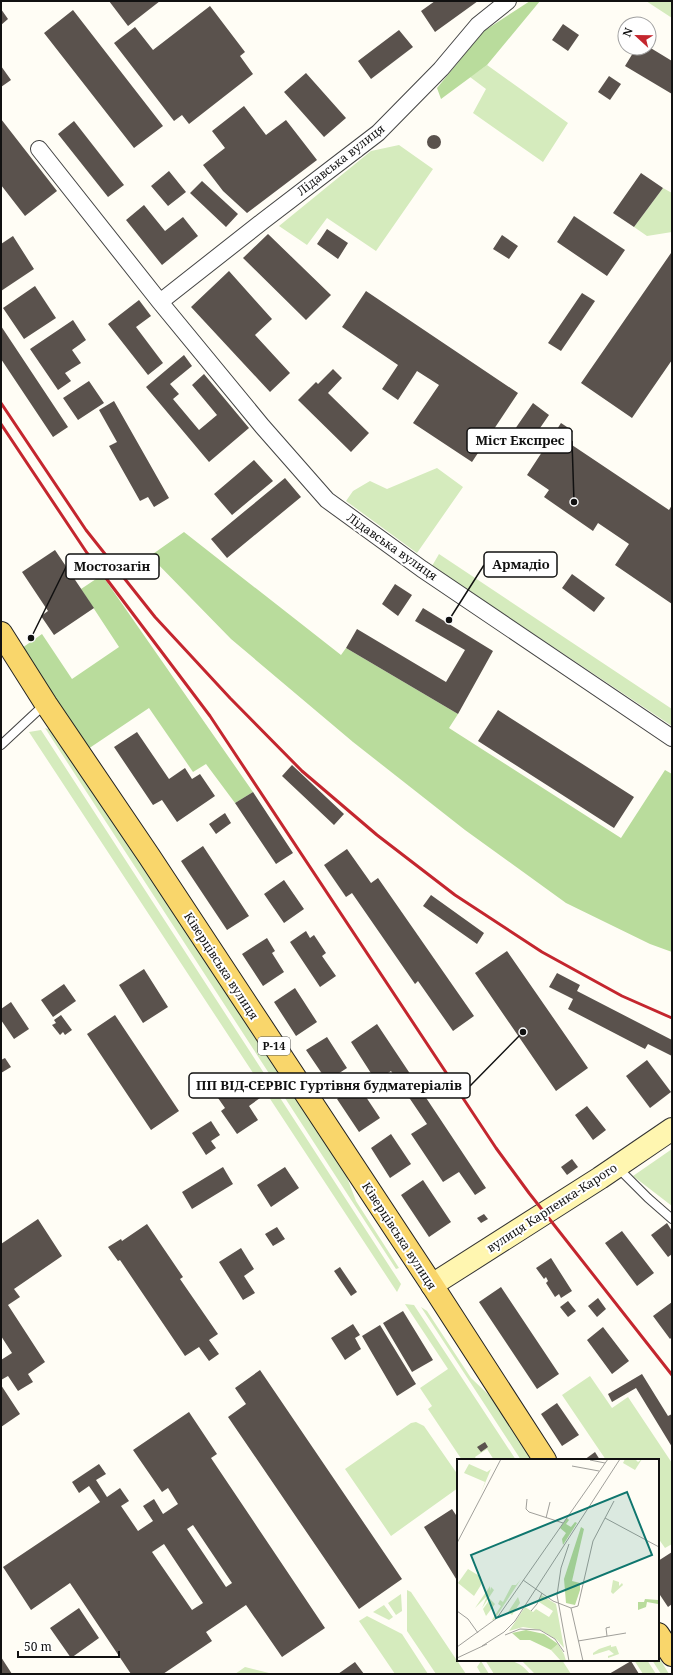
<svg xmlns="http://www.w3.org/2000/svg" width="673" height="1675" viewBox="0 0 673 1675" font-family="'Noto Serif',serif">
  <rect width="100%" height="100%" fill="#fffdf5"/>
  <path fill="#d5ebbd" d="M646 1H672V18Z
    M487 65 568 123 543 162 473 113 486 89 470 77Z
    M399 145 433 169 376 251 327 218 307 245 279 226 371 151Z
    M663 188 672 193V232L647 236 634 227Z
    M437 468 463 487 417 553 346 501 353 491 370 481 387 489Z
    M439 554 672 709V726L432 566Z
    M45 728 55 731 346 1175 356 1201 399 1268 396 1269Z
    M41 730 401 1284 397 1292 29 732Z
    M672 1149V1206L633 1176Z
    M405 1304 414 1305 516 1460H494L487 1449 475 1457 477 1460H462L428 1409 432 1406 420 1388 448 1369Z
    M421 1307 427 1311 471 1378 491 1397 532 1460H521Z
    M590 1376 612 1408 628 1397 672 1463V1544L665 1548 658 1538V1460H606L562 1395Z
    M416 1422 424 1426 458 1475V1488L391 1536 345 1469 411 1423Z
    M407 1590 411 1592 466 1674H436L407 1631Z
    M401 1594 402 1611 396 1615 388 1603Z
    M384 1605 393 1617 389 1620 373 1612Z
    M367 1616 402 1634 428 1674H395L359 1621Z
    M658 1656 669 1674H661L652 1660H658Z
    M485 1660C505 1660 516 1657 530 1674H494Z
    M521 1660H562L571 1674H535Z
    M634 1660H647L656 1674H643Z
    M481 1661 489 1674H481L477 1667Z
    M245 1667 269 1673 268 1674H235Z"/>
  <path fill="#b9dc9c" d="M530 1H540L487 65 441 99 437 88 484 31Z
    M184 532 341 655 346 648 458 714 449 728 621 838 665 770 672 774V952L650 944 566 903 465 830 353 742 231 639 150 556Z
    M102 575 253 792 235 803 206 764 193 772 149 708 88 749 22 648 42 634 72 679 119 647 81 589Z"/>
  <path fill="#5a524d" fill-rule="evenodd" d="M109 1H160L128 26Z
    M435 1H478L435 32 421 11Z
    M210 6 245 52 240 56 253 74 189 124 182 115 174 121 114 43 135 27 153 50Z
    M1 9 8 19 1 25Z
    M73 10 163 126 134 148 44 33Z
    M563 24 579 35 568 51 552 40Z
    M399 30 413 47 371 79 358 61Z
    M636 48 649 47 672 61V94L625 66Z
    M1 66 11 80 1 87Z
    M306 73 346 118 324 137 284 92Z
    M609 76 621 84 610 100 598 92Z
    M244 106 266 135 286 120 317 160 247 213 223 191 203 165 225 148 212 131Z
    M1 119 57 191 25 216 1 185Z
    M74 121 124 185 108 197 58 134Z
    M427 142a7 7 0 1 1 14 0a7 7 0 1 1-14 0Z
    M169 171 186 192 168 206 151 186Z
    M641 173 663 188 634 227 613 213Z
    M202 181 238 214 226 227 190 193Z
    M144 205 165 231 183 217 198 236 162 265 126 220Z
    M574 216 625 250 607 276 557 242Z
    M327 229 348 243 338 259 317 244Z
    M268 234 331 295 306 320 243 258Z
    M502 235 518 246 509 259 493 249Z
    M13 236 34 269 1 291V244Z
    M671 253 672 254V360L632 418 581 383Z
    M229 271 272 319 255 335 290 373 270 392 191 307Z
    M35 286 56 318 24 339 3 308Z
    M366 291 518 393 472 462 413 423 439 385 417 371 398 400 382 389 398 365 342 327Z
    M582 293 595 301 561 351 548 343Z
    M139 300 151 316 136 327 163 363 148 375 108 324Z
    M73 320 86 340 72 350 81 363 65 373 71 381 58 390 30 349Z
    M1 326 68 427 53 437 1 359Z
    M184 355 192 366 170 384 179 394 173 399 199 430 217 415 192 385 204 374 249 428 209 462 146 387Z
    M333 369 342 378 328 393 369 433 351 452 298 400 316 382 318 384Z
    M89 381 104 403 78 420 63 398Z
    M114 401 169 498 154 507 148 497 140 501 109 446 117 442 99 410Z
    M533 403 549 415 531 441 515 429Z
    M561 423 573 431 566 441 669 510 672 505V604L615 565 629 544 598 523 593 531 544 497 549 490 527 475Z
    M254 460 273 481 232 515 214 494Z
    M285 478 301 497 227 558 211 539Z
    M55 550 94 608 54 635 41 616 48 611 22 572Z
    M572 574 605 598 594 612 562 588Z
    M395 584 412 595 398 616 382 604Z
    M423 608 493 651 458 714 346 648 357 629 446 682 465 650 415 621Z
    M498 710 634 797 614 828 478 741Z
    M137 732 169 779 185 768 192 779 200 774 215 796 177 822 162 800 153 805 114 747Z
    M292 765 344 814 334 825 282 776Z
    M253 792 293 853 276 864 235 803Z
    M225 813 231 823 216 834 209 824Z
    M203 846 249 916 227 930 181 861Z
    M347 849 371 883 378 878 474 1016 453 1031 418 981 415 984 352 893 346 897 324 865Z
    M284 880 304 909 284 923 264 894Z
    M431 895 484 933 477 944 423 906Z
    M306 931 310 938 314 935 326 953 322 956 336 976 320 987 290 942Z
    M267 938 275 951 272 953 284 972 263 986 242 954Z
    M507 951 588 1068 556 1091 475 973Z
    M144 969 168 1007 143 1023 119 985Z
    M557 973 580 985 577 991 672 1040V1056L648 1044 645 1049 568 1009 573 999 549 987Z
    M64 984 76 1001 53 1017 41 1000Z
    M295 988 317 1022 296 1036 274 1002Z
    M11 1002 29 1029 14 1039 1 1020V1009Z
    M61 1015 72 1030 65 1035 63 1032 60 1035 52 1025 56 1023 54 1020Z
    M115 1015 179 1111 151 1130 87 1034Z
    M377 1024 486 1188 475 1195 459 1172 443 1182 411 1134 427 1124 391 1071 376 1081 351 1042Z
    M327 1037 347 1068 327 1081 306 1050Z
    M5 1058 11 1067 1 1073V1060Z
    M647 1060 671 1092 650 1108 626 1076Z
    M358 1085 380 1118 359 1132 337 1099Z
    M233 1088 240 1098 254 1089 260 1098 249 1106 258 1120 237 1134 221 1111 225 1108 218 1098Z
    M587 1106 606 1130 593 1140 575 1115Z
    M211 1121 220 1135 211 1141 216 1148 206 1155 192 1133Z
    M391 1134 411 1164 390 1178 371 1148Z
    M572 1159 578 1167 567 1175 561 1167Z
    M223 1167 233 1184 192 1209 182 1192Z
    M285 1167 299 1188 271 1207 257 1185Z
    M423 1180 451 1222 429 1237 401 1195Z
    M484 1214 488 1219 481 1223 477 1218Z
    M38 1219 62 1256 14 1289 20 1297 8 1305 45 1362 28 1374 33 1382 18 1391 8 1376 1 1380V1360L12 1353 1 1336V1244Z
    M667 1223 672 1231V1254L668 1257 651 1235Z
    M147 1224 183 1277 180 1279 218 1334 209 1340 219 1354 209 1361 199 1347 185 1356 120 1260 118 1261 108 1247 121 1239 122 1241Z
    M277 1227 285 1239 273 1246 265 1234Z
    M622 1231 654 1273 637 1286 605 1243Z
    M241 1248 254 1269 244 1276 255 1293 243 1300 219 1262Z
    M551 1258 572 1291 561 1298 559 1294 555 1297 546 1283 548 1281 546 1277 544 1279 536 1268Z
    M340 1267 357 1292 351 1296 334 1271Z
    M501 1287 559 1374 537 1389 479 1302Z
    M598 1298 606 1309 597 1317 588 1306Z
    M568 1301 576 1311 568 1317 560 1307Z
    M672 1302V1337L670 1339 653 1316Z
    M403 1311 433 1360 412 1372 383 1323Z
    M353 1324 360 1335 355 1338 361 1349 345 1360 331 1338Z
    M380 1325 416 1384 397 1396 362 1336Z
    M603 1327 629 1361 612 1374 587 1340Z
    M260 1370 402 1579 359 1609 228 1417 246 1404 235 1388Z
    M642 1374 668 1416 672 1414V1447L636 1388 612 1402 608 1394Z
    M1 1385 20 1414 1 1427Z
    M557 1403 579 1435 562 1446 541 1414Z
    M189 1412 217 1454 211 1458 325 1628 282 1657 246 1605 206 1632 212 1641 163 1674H131L70 1583 31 1610 3 1567 100 1502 89 1486 79 1493 72 1482 99 1464 106 1474 96 1480 107 1497 120 1488 129 1501 121 1506 138 1531 153 1521 143 1506 154 1499 163 1514 178 1504 168 1488 162 1492 133 1450ZM193 1525 232 1583 226 1587 187 1529ZM164 1544 203 1603 192 1610 152 1552Z
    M485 1442 488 1447 481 1452 477 1447Z
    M595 1452 600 1460H584Z
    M452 1509 458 1518V1582L424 1527Z
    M672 1552V1604L668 1607 658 1592V1561Z
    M79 1608 99 1638 71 1658 50 1628Z
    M1 1657 12 1674H1Z
    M631 1661 639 1674H609Z
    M355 1662 364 1674H338Z"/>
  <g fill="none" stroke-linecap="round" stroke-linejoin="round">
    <defs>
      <path id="lane" d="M1 745 45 704
        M617 1167 648 1198 672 1219"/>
      <path id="street" d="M39 149 160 302 262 426 327 500 422 569 672 738
        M160 302 263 221 378 133 441 69 478 25 508 1"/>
      <path id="secondary" d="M432 1285 600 1178 672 1129"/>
      <path id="primary" d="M1 633 46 704 149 856 432 1285 545 1460
        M658 1634 672 1655"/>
    </defs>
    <use href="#lane" stroke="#444" stroke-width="10"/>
    <use href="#street" stroke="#444" stroke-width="18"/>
    <use href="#secondary" stroke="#333" stroke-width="24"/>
    <use href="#primary" stroke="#222" stroke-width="24"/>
    <use href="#lane" stroke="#fff" stroke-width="8"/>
    <use href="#street" stroke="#fff" stroke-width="16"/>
    <use href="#secondary" stroke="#fff6b0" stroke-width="22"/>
    <use href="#primary" stroke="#f9d66b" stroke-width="22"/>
    <path stroke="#c4262e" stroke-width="3" d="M1 403 86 530 155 617 230 698 302 771 377 835 455 895 542 952 622 996 672 1018
      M1 424 87 553 210 716 496 1148 529 1193 672 1375"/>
  </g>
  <g text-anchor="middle" stroke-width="4" stroke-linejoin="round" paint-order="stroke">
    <rect fill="#fff" stroke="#585858" stroke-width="1" x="258" y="1037" width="32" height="18" rx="3"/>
    <g font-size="11" font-weight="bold" fill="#111">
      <text x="274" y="1050">Р-14</text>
    </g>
    <g font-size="12" fill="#111" stroke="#fff">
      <text transform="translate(341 160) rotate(-38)" y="4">Лідавська вулиця</text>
      <text transform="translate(392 547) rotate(35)" y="4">Лідавська вулиця</text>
      <text transform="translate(221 966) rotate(57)" y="4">Ківерцівська вулиця</text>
      <text transform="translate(552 1208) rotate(-33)" y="4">вулиця Карпенка-Карого</text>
      <text transform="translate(399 1236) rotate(57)" y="4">Ківерцівська вулиця</text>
    </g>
  </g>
  <g transform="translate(457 1459)">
    <rect width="202" height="202" fill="#fffdf5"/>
    <path d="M168 0H178L181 3 185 0 178 11 166 4ZM12 5 30 13 34 10 23 36 28 23 7 14ZM11 110 24 118V126L17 137 1 124ZM64 120 37 161H35L44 147 41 145 43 141 46 143 55 126H59ZM156 121 162 123V127L165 124 166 126 156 135 154 133ZM33 127V132L34 128 37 131 25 149 30 137 18 149ZM84 136 99 145 107 189 100 181 84 171 66 168 52 172 68 148 76 153 79 150 92 158 96 152 82 143ZM61 138 63 144 55 156 51 153ZM33 140 38 145 29 157 26 150ZM101 185 107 195 109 202H104L94 191ZM154 186V188L159 187 162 195 151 199V197L157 195 152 191 136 196V194L142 190Z" fill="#d5ebbd"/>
    <path d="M110 59 112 61 109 65 114 68 118 63 120 64 106 86 105 80 109 74 103 69ZM124 68 127 70 115 122 123 124V131L118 146 109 144 107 120ZM188 140 201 141V145L190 143 189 148 181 151V143H187ZM69 171 87 175 101 185 94 191 73 181H63L55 174Z" fill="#b9dc9c"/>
    <path fill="none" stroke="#a09f9a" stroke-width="1" d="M133 1 148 4M115 7 142 12M70 40 69 50 72 53 106 64M89 59 93 43M148 59 202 88M0 84 44 0M66 121 96 142 114 149 126 202M114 149 121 147 136 82 157 42M0 152 11 160 21 174M74 152 80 145 85 134M48 176 63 170 83 171 98 180 107 193M150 177 149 169 153 168M121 182 169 174M25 187 47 173 58 162 163 0M0 188 40 159 151 0M0 199 30 185M112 202 100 136 104 109 112 85"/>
    <path fill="#0f766e" fill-opacity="0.15" stroke="#0f766e" stroke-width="2" d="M170 33 195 96 39 159 14 96Z"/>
    <rect width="202" height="202" fill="none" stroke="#111" stroke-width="2"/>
  </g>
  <path fill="none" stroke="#111" stroke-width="1.5" d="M574 502L572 441M449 620L484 565M31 638L66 567M523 1032L470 1086"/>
  <g fill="#111" stroke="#fff" stroke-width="1.5">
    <circle cx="574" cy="502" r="4"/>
    <circle cx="449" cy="620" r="4"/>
    <circle cx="31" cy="638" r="4"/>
    <circle cx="523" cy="1032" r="4"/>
  </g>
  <g fill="#fff" stroke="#111" stroke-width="1.5">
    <rect x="467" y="428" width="105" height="25" rx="4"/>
    <rect x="484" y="552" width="73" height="25" rx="4"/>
    <rect x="66" y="554" width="93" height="25" rx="4"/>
    <rect x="189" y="1073" width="281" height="25" rx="4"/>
  </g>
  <g font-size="13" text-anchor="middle" font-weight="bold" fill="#111">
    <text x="520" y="445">Міст Експрес</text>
    <text x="521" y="569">Армадіо</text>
    <text x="112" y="571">Мостозагін</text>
    <text x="329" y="1090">ПП ВІД-СЕРВІС Гуртівня будматеріалів</text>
  </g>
  <rect width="673" height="1675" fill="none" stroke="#111111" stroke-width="4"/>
  <g transform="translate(637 36) rotate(292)"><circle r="19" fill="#ffffff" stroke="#a0a0a0"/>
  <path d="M0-3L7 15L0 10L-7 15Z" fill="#c4262e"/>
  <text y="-6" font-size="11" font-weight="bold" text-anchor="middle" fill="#111111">N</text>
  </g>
  <path d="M18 1651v6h101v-6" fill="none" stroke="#111111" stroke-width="2"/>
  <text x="24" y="1651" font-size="12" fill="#111111" stroke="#ffffff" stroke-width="3" paint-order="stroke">50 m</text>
</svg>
